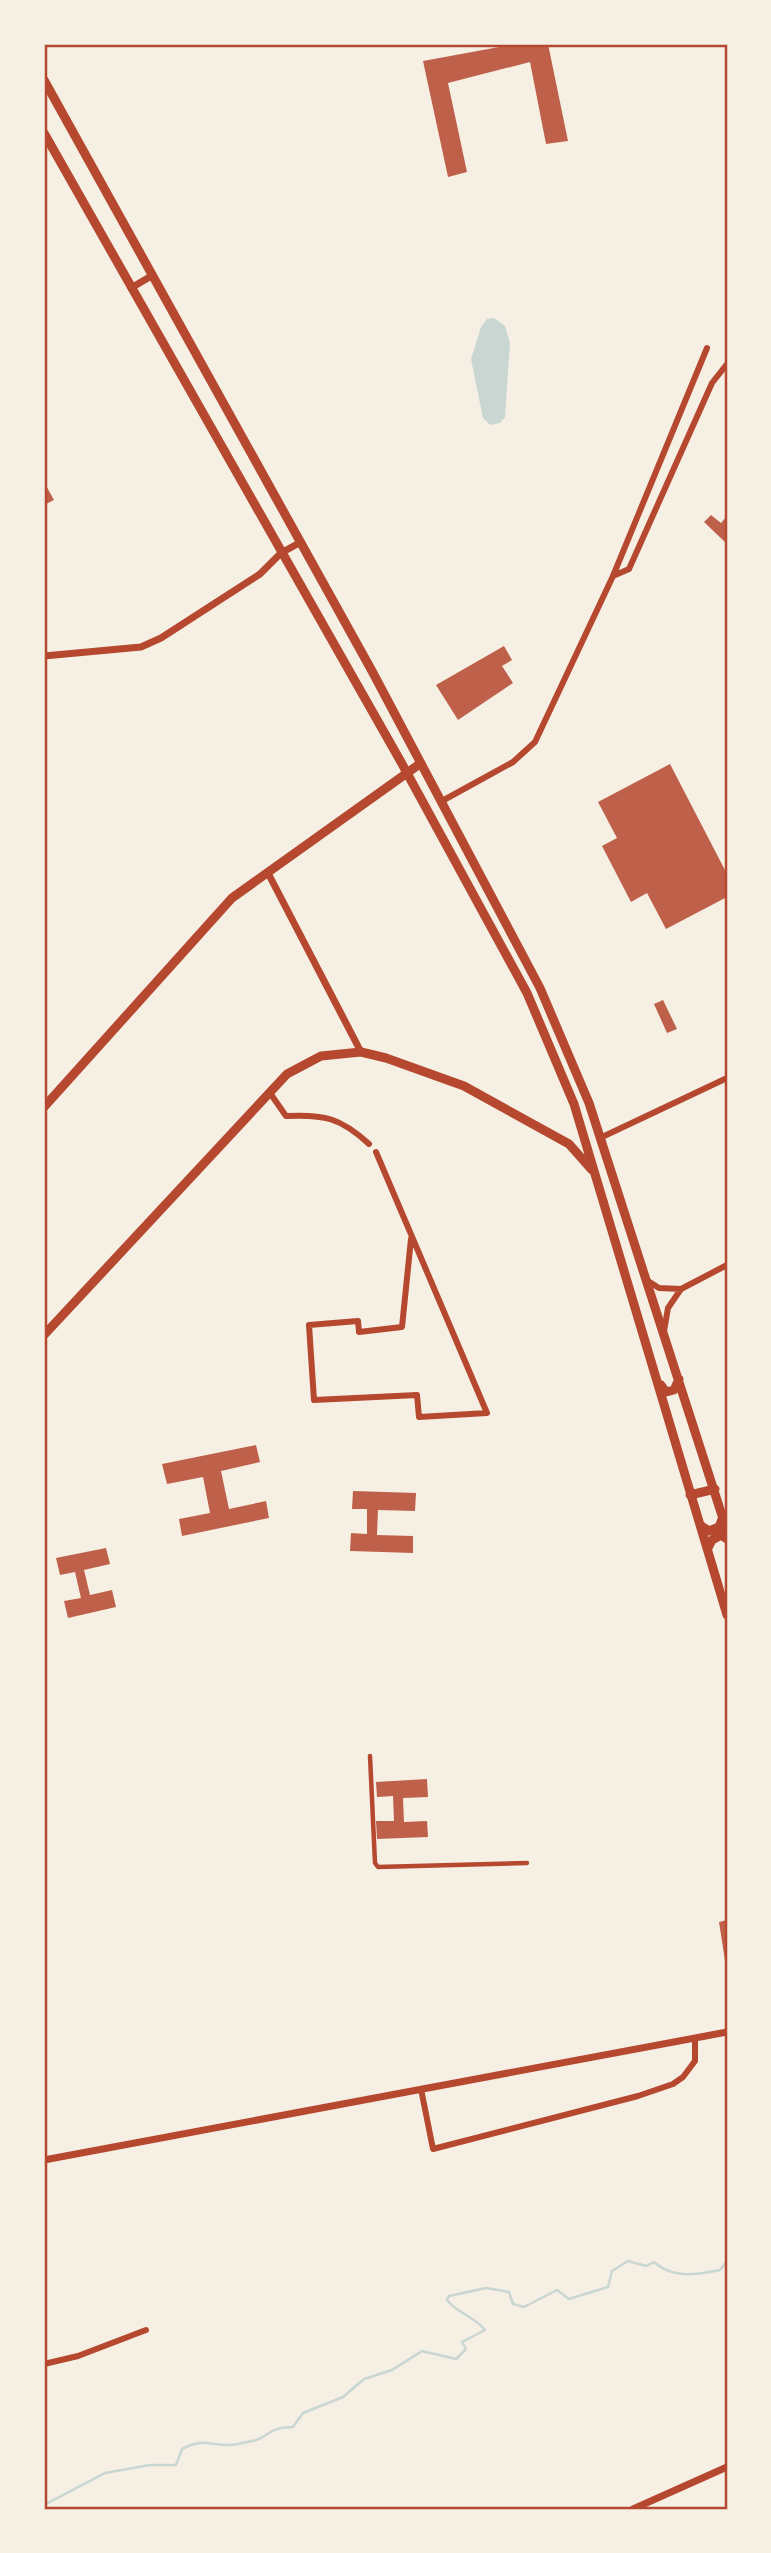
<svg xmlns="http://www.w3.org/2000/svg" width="771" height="2553" viewBox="0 0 771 2553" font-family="Mulish,sans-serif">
  <rect width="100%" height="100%" fill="#f6efe4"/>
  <path fill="#c9d6d2" d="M494 318 505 326 510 343 505 417 500 423 490 425 483 418 471 359 481 327 487 319Z"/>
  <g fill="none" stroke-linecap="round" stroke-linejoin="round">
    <path stroke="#c9d6d2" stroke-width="2.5" d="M727 2250V2257
      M44 2505 105 2473 150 2465H176L182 2449C204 2438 207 2445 230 2445 237 2445 245 2442 252 2441 268 2439 266 2427 293 2427L303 2413 343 2397 364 2379 392 2370 422 2351 456 2359 466 2349 462 2342 485 2330C474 2316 458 2314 447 2300L449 2296 486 2288 509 2292 513 2304 524 2307 557 2290 569 2299 608 2287 612 2271 628 2261 646 2266 654 2262C673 2279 696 2275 720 2270L727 2261"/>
  </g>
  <path fill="#bf614a" d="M516 44H548L568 141 546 144 530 62 448 83 467 172 448 177 423 61Z
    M44 482 54 500 44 505Z
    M711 515 721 523 727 516V544L704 522Z
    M504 646 512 660 502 666 513 683 458 720 436 685Z
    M670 764 727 874V897L666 929 647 893 631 902 602 846 617 838 598 802Z
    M663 1000 677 1029 667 1033 654 1004Z
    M256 1445 260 1462 221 1471 229 1509 266 1501 269 1518 182 1536 179 1519 210 1513 203 1477 167 1484 162 1464Z
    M353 1491 416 1493 415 1511 378 1510 377 1535 413 1536V1553L350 1551 351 1533 367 1534V1509H352Z
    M106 1548 110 1564 84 1570 90 1595 112 1590 116 1607 68 1618 64 1601 81 1598 75 1572 60 1575 56 1558Z
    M427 1779 428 1797 403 1798 404 1822 427 1821 428 1837 377 1839 376 1821H394L393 1796 377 1797 376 1782Z
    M727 1920V1967H726L719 1922Z"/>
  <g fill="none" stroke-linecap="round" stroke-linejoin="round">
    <path stroke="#b5482f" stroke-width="4.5" d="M370 1756 375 1863 378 1867 527 1863"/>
    <path stroke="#b5482f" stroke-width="6" d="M613 576 629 569 712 383 727 364
      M442 801 513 762 535 742 613 576 707 348
      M270 1093 286 1116C324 1114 341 1118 369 1144
      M600 1138 727 1078
      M376 1152 487 1413 419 1417 417 1395 314 1400 309 1325 358 1321 359 1332 402 1327 411 1239
      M648 1281 659 1288 681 1289
      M664 1331 668 1308 681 1289 727 1265
      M421 2089 433 2149 638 2096 673 2084 683 2077 695 2061V2038
      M44 2364 78 2356 146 2330"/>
    <path stroke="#b5482f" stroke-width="7" d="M131 288 153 275
      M44 656 141 647 161 638 260 574 281 553 301 542
      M268 873 361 1052
      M44 2160 727 2032
      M633 2509 727 2467"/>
    <path stroke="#b5482f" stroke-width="9" d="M44 80 372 671 540 988 589 1103 727 1531
      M44 133 401 762 527 993 574 1104 727 1615
      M44 1107 232 898 421 763
      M44 1335 287 1074 321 1056 361 1052 386 1058 464 1086 569 1144 592 1170
      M661 1385 666 1392 674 1390 679 1379
      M690 1495 715 1489
      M700 1525 709 1531 719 1527 723 1517
      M708 1548 712 1540 721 1535 727 1539"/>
  </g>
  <rect width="771" height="2553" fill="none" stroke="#f6efe4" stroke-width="91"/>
  <rect x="46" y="46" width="680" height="2462" fill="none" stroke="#b5482f" stroke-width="2.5"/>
</svg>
